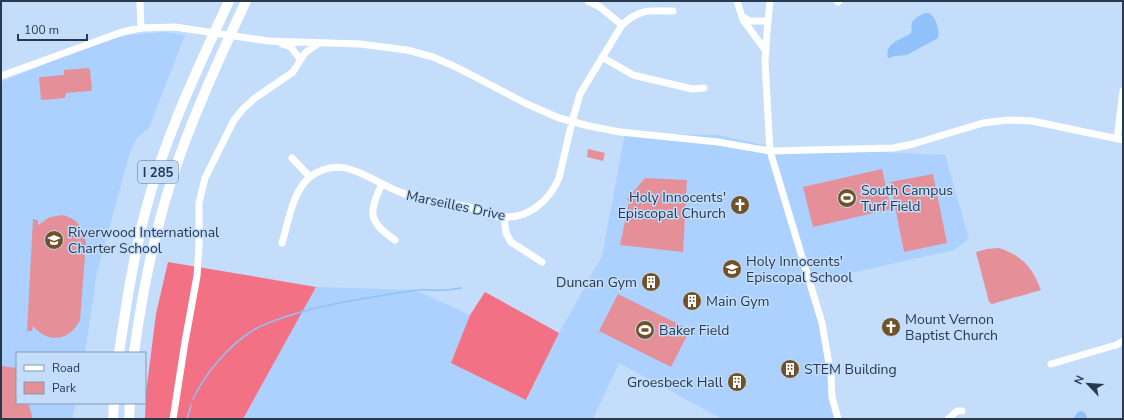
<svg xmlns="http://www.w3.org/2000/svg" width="1124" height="420" viewBox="0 0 1124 420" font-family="'Nunito Sans',sans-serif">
  <rect width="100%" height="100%" fill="#c3ddfb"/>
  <path fill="#acd1fe" d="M164 32 185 35 149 128 136 139 129 156 97 272 85 353H17V403H76L72 419H1V82L73 53 107 41 129 35Z
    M625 133 718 135 772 147 945 155 969 239 954 250 810 282 831 376 834 419H722L619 363 593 419H243L316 287 415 290 470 315 451 363 527 400 559 333 602 256Z"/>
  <path fill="#e59099" d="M89 68 90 70 92 90 90 91 66 93 65 98 42 100 41 99 39 78 41 77 64 75V70Z
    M588 149 605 153 603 161 587 157Z
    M882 169 891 209 813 227 803 187Z
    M933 174 947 243 904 252 890 182Z
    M645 178 687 180 683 252 620 245 629 202 627 199Z
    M62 215C77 218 84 228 86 243L80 320C70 341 48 344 33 326L32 331H27L33 219 38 220V225L50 217Z
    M999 248C1023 256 1032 267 1041 290L992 304 989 302 976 252 987 249Z
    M618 294 690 330 671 367 599 331Z
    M1 366 17 368V403H28L32 415V419H1Z"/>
  <path fill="#f37184" d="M168 262 316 287 243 419H145L146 393 156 314Z
    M485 292 559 333 526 400 451 363 470 315Z"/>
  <path fill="#90c1fa" d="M925 13H929C936 17 940 31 938 38L907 55 895 56 889 58H888C884 42 902 40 911 33L912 30C909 20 917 17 925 13Z
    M1081 411 1085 413 1088 419H1073L1078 412Z"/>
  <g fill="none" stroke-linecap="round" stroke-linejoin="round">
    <path stroke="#90c1fa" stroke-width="1.5" d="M193 399C204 375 229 345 252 331 260 326 270 322 279 319 312 307 346 301 380 296 392 294 406 291 419 290 427 289 435 291 443 290 449 290 455 289 461 288
      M187 419 191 405"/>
    <path stroke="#fff" stroke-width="7" d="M140 1 141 28
      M588 1 600 7 622 25
      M737 1 743 20 766 51
      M770 1 767 32 765 62 770 151 822 323 831 376 832 397 838 419
      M838 2 839 1
      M743 17 750 21H768
      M282 44 291 47 299 58
      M602 57 633 75 692 89 704 88
      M1 76 122 32 141 28 175 27 268 41 360 44 407 50 433 57 456 67 527 104 559 118 589 126 620 132 718 142 770 151 893 148 913 144 983 123 1008 120 1032 121 1123 140
      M1117 139 1123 91
      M292 158 310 177
      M382 184C369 212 367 221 395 240
      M504 217 506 233 511 242 542 262
      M282 243C288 223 293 190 310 177 342 152 370 181 400 192 419 200 440 201 460 205 473 207 484 214 497 216 525 222 549 202 559 178L572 122 580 94 622 25C640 8 650 11 673 11
      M1051 364 1116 345 1123 341
      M173 419 185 342 197 276 199 246V203L205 178 234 120 243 109 255 98 293 72 305 53 319 43
      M948 419 957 411H962"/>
    <path stroke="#fff" stroke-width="10" d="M119 353C126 306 133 259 145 213 164 139 197 70 229 1
      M134 353C143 286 157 218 180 155 199 102 222 52 246 1
      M113 419 114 403
      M129 419 130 403"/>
  </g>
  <defs>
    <symbol id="stadium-disc" viewBox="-11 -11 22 22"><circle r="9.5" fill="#715127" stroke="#c3ddfb"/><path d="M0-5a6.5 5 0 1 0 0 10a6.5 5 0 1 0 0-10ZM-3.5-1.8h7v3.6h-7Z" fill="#fff"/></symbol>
    <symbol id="church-disc" viewBox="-11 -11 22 22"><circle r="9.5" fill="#715127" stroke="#c3ddfb"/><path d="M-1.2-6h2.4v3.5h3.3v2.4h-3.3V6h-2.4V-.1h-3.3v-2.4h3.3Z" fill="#fff"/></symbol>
    <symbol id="school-disc" viewBox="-11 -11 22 22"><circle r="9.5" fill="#715127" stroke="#c3ddfb"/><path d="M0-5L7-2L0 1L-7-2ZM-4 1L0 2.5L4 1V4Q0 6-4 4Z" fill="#fff"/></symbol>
    <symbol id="building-disc" viewBox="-11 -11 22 22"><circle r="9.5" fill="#715127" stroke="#c3ddfb"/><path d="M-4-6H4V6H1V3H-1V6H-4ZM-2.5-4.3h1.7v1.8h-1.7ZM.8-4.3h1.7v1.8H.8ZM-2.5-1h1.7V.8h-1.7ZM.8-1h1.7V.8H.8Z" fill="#fff"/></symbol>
  </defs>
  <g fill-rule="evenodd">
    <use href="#stadium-disc" x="836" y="187" width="22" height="22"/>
    <use href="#church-disc" x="729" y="194" width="22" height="22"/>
    <use href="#school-disc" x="43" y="229" width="22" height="22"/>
    <use href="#school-disc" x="721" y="258" width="22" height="22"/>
    <use href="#building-disc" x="640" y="271" width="22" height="22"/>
    <use href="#building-disc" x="681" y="290" width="22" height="22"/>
    <use href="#church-disc" x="880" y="316" width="22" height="22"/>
    <use href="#stadium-disc" x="634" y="319" width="22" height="22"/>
    <use href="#building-disc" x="779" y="358" width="22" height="22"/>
    <use href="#building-disc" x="726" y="371" width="22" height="22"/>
  </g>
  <g text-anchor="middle" stroke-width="3" stroke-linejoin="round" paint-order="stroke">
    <rect fill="#c3ddfb" stroke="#566a81" stroke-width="1" x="138" y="161" width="40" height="22" rx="3"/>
    <g font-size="13" font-weight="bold" fill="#28394d">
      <text x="158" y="177">I 285</text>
    </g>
    <g font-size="14" fill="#28394d" stroke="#c3ddfb" text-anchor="start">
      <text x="861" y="195">South Campus<tspan x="861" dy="16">Turf Field</tspan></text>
      <text x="726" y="202" text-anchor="end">Holy Innocents'<tspan x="726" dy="16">Episcopal Church</tspan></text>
      <text x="68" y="237">Riverwood International<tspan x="68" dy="16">Charter School</tspan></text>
      <text x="746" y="266">Holy Innocents'<tspan x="746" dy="16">Episcopal School</tspan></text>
      <text x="637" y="287" text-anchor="end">Duncan Gym</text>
      <text x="706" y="306">Main Gym</text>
      <text x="905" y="324">Mount Vernon<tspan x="905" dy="16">Baptist Church</tspan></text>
      <text x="659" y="335">Baker Field</text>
      <text x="804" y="374">STEM Building</text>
      <text x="723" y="387" text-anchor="end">Groesbeck Hall</text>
    </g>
    <g font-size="14" fill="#28394d" stroke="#c3ddfb">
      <text transform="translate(456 205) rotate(12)" y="5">Marseilles Drive</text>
    </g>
  </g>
  <rect width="1124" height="420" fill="none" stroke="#28394d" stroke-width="4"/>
  <rect x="16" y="352" width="130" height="52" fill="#c3ddfb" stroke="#859bb5"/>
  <rect x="24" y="365" width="20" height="6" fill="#ffffff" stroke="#859bb5"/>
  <text x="52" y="372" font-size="12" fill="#28394d">Road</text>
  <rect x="24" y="382" width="20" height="12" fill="#e59099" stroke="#859bb5"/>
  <text x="52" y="392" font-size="12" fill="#28394d">Park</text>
  <g transform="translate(1088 384) rotate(295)" stroke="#c3ddfb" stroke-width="3" paint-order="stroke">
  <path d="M0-3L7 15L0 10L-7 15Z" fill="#28394d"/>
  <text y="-6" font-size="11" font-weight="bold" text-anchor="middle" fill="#28394d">N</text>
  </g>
  <path d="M18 34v6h69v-6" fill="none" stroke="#28394d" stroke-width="2"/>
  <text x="24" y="34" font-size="12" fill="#28394d" stroke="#c3ddfb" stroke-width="3" paint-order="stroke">100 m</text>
</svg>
